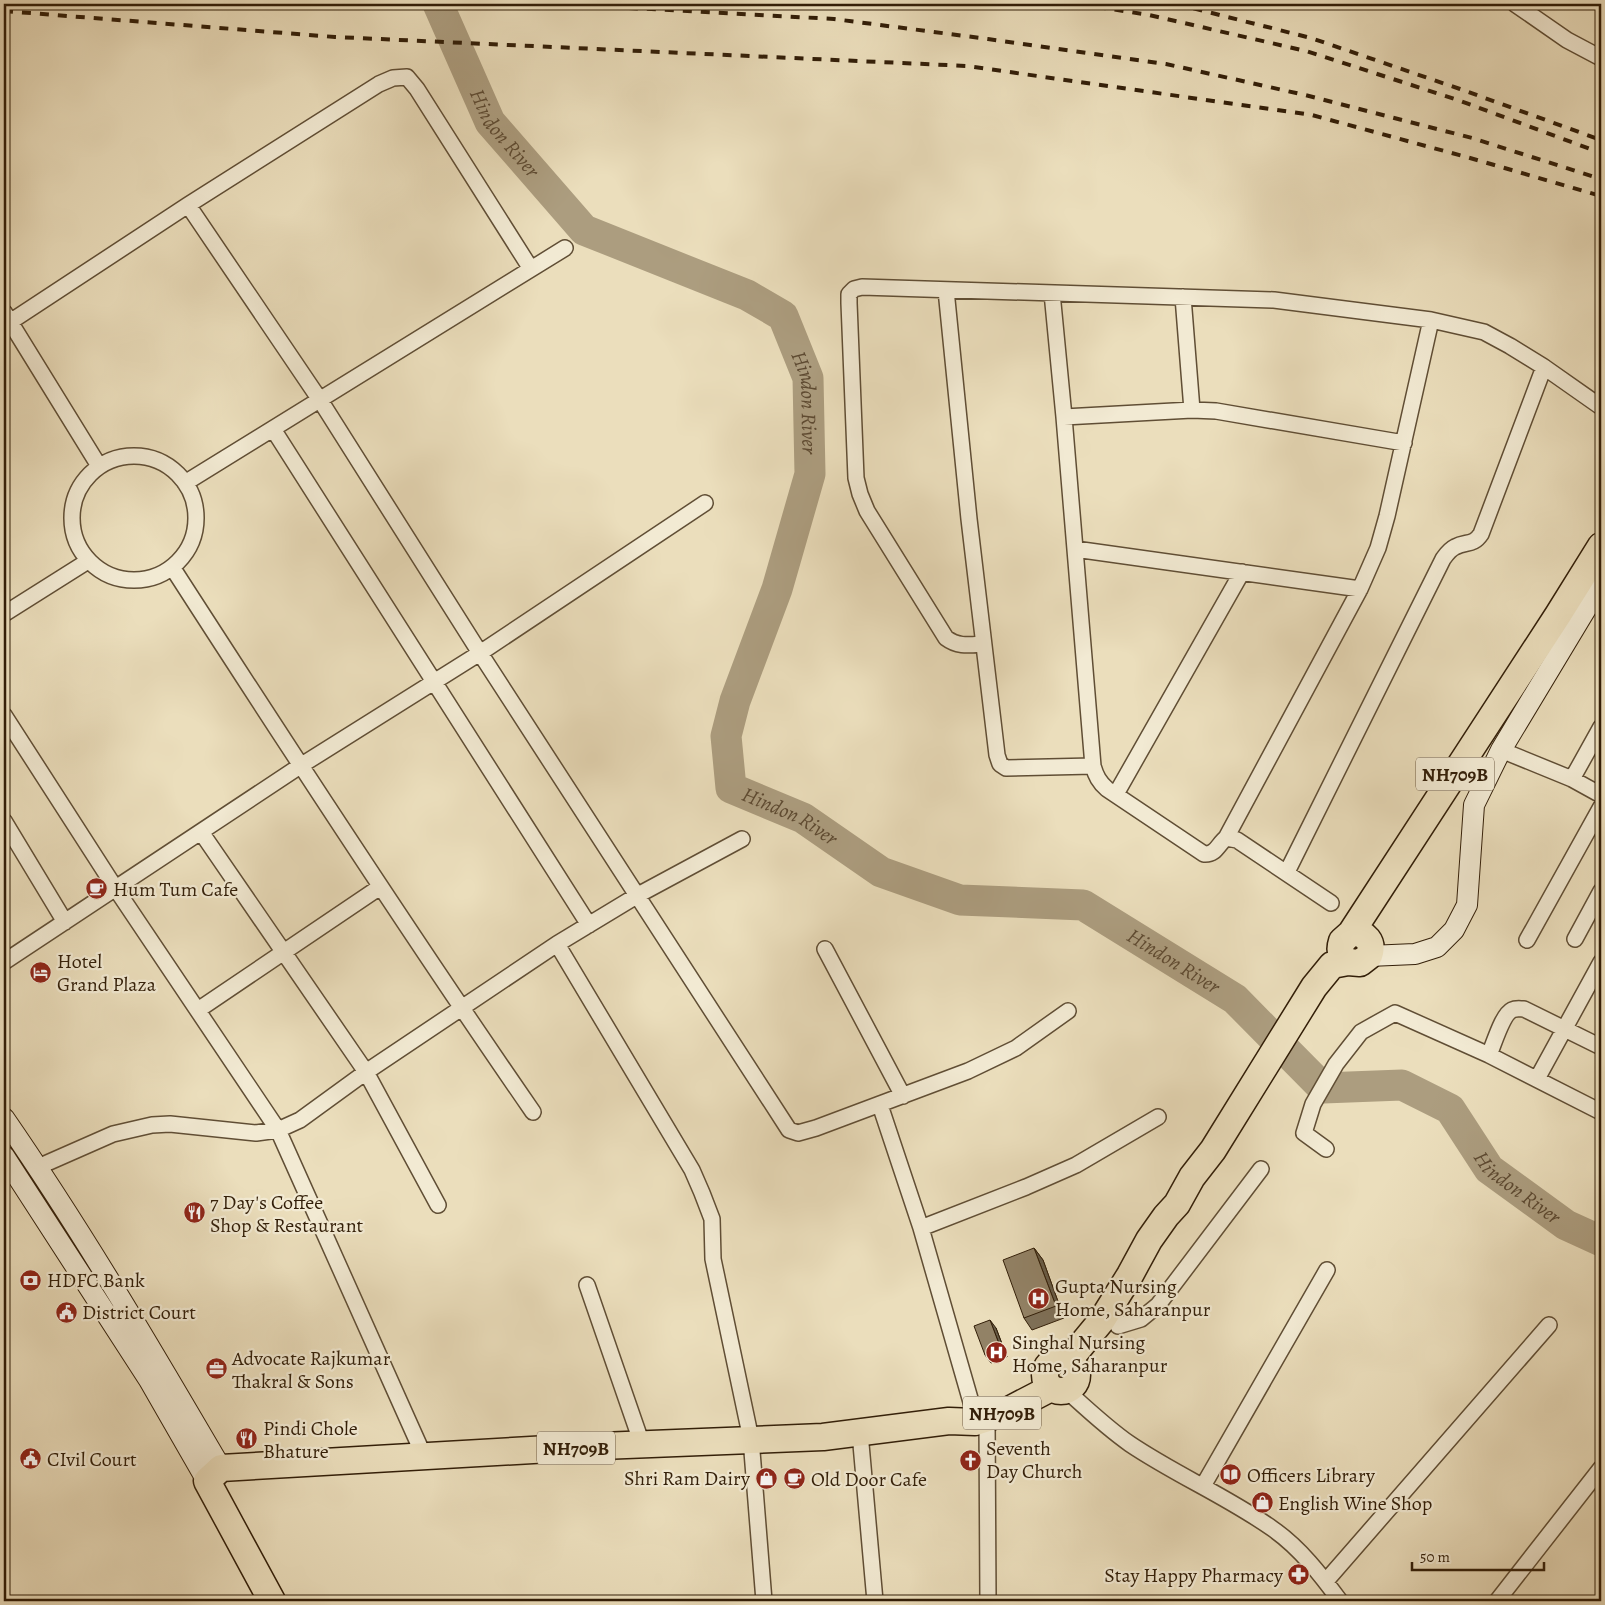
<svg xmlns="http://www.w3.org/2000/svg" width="1605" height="1605" viewBox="0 0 1605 1605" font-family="Alegreya,serif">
  <rect width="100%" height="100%" fill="#ebdebc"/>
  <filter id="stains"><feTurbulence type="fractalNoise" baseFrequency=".004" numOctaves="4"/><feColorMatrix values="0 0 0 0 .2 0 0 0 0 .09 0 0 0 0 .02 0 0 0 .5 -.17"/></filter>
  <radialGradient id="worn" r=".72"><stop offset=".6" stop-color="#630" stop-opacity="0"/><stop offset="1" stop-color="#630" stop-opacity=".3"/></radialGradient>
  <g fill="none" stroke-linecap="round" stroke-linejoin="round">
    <path stroke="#ac9d7f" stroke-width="31" id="s1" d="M438 4 490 122 584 230 747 295 783 316 808 378 810 474 777 589 735 701 726 736 731 788 803 818 881 872 960 900 1083 905 1235 999 1323 1088 1402 1085 1450 1109 1489 1169 1566 1225 1601 1241"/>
    <defs>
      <path id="street" d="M1515 4 1567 40 1601 58
        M188 205 320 400 480 653 789 1130 798 1133 816 1128 968 1071 1016 1048 1068 1011
        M946 290 969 519 997 755 1000 764 1006 768 1093 766
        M1052 293 1064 417 1093 766C1096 776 1099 782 1107 789L1204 854C1216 855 1218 844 1226 838L1237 840 1331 903
        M1183 297 1192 410
        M4 312 99 466
        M10 322 188 205 379 84 393 78 407 77 417 89 531 269
        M1064 417 1192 410 1216 411 1404 443
        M273 429 589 925
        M72 518a62 62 0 1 1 124 0a62 62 0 1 1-124 0Z
        M185 483 565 248
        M1075 549 1360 589
        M172 567C290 750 409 933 533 1112
        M4 614 88 561
        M983 644C969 645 958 647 946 638L867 511 860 494 856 478 849 303V294L854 289 862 287 1274 300 1431 320 1484 332 1510 346 1544 367 1601 407
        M4 715 116 889 278 1130 424 1456
        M1501 750 1572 779 1601 795
        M1572 779 1601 727
        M1116 794 1242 572
        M4 821 65 922
        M201 832 366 1072 438 1205
        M1226 838 1360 589 1378 548 1387 516 1431 320
        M1287 872 1443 559C1446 555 1449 550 1455 547 1466 541 1473 546 1481 534L1544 367
        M1575 939 1601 891
        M1527 940 1601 807
        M557 944 692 1170 702 1193 712 1219 713 1259 751 1439 764 1601
        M825 949 903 1096
        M4 962 300 766 480 653 705 503
        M198 1010 380 887
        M1489 1055C1494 1044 1502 1015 1512 1010 1516 1008 1520 1009 1524 1009L1601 1047
        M1537 1079 1601 962
        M880 1105 921 1228 973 1409
        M1326 1149 1304 1133 1313 1104 1336 1064 1361 1032 1395 1013 1489 1055 1601 1112
        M38 1167 113 1134 152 1125 170 1124 256 1133 278 1130 300 1120 366 1072 557 944 638 895 742 839
        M921 1228 1026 1187 1076 1165 1158 1117
        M587 1285 642 1444
        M1118 1326 1141 1319 1158 1305 1261 1169
        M1066 1390C1087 1409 1107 1428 1130 1444 1176 1475 1228 1497 1273 1529 1300 1548 1321 1575 1340 1601
        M987 1419 988 1601
        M860 1433 875 1601
        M1203 1486 1327 1270
        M1326 1581 1549 1325
        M1497 1601 1601 1468"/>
      <path id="secondary" d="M1369 956 1415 954 1437 947 1454 930 1467 905 1474 805 1501 750 1601 584
        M4 1118C82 1231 152 1350 221 1468
        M4 1156 149 1380 207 1481"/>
      <path id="highway" d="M1351 933 1558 615 1601 546
        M1045 1375a16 16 0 1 1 32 0a16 16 0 1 1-32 0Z
        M1069 1360 1102 1320 1130 1275 1149 1240 1166 1216 1177 1204 1192 1177 1213 1150 1314 987 1332 965 1348 962 1360 963 1369 956C1374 942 1366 932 1351 933L1342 941C1339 950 1340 956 1348 962
        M272 1601 207 1481 221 1468 601 1446 823 1437 949 1421 975 1422 1003 1413 1051 1388"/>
    </defs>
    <use href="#street" stroke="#604e35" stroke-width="18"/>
    <use href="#secondary" stroke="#321e08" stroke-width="22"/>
    <use href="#highway" stroke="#321e08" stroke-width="29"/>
    <use href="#street" stroke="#f2ead3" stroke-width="15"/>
    <use href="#secondary" stroke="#f2ead3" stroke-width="20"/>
    <use href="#highway" stroke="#ebdebc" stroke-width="26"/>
    <path stroke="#321e08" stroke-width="4" stroke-dasharray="9 9" stroke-linecap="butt" d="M557 4 834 19 988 39 1166 64 1305 95 1472 138 1601 179
      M1079 4 1149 15 1306 51 1458 100 1601 153
      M1176 4 1311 38 1460 89 1601 140
      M4 11 335 37 967 66 1312 115 1470 158 1601 196"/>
  </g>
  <path fill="#7e7058" stroke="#321e08" d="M1034 1248 1043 1260 1064 1318 1032 1330 1024 1318Z
    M996 1328 1007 1357 991 1363 985 1355Z"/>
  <path fill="#665b47" stroke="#321e08" d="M1034 1248 1043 1260 1064 1318 1056 1306Z
    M990 1320 996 1328 1007 1357 1001 1349Z"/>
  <path fill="#928266" stroke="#321e08" d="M1034 1248 1056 1306 1024 1318 1003 1260Z
    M990 1320 1001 1349 985 1355 974 1326Z"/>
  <defs>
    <symbol id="cafe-disc" viewBox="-11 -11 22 22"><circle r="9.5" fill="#8f2418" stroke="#f2ead3"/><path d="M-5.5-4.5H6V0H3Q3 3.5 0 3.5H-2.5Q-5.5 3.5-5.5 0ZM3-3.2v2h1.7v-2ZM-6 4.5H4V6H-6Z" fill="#fff"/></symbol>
    <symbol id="hotel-disc" viewBox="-11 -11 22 22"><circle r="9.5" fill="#8f2418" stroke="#f2ead3"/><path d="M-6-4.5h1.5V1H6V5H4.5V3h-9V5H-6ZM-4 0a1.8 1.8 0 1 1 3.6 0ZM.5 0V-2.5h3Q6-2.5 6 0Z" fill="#fff"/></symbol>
    <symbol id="restaurant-disc" viewBox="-11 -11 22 22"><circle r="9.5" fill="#8f2418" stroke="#f2ead3"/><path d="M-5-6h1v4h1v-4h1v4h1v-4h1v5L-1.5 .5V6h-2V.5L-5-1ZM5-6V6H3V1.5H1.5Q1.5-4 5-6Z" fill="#fff"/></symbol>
    <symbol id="bank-disc" viewBox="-11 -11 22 22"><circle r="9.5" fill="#8f2418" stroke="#f2ead3"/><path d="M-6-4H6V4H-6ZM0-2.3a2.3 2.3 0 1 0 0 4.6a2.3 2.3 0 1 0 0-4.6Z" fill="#fff"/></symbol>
    <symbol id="hospital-disc" viewBox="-11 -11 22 22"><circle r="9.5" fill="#8f2418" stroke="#f2ead3"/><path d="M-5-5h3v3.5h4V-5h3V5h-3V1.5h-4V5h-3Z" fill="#fff"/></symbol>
    <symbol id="civic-disc" viewBox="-11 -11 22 22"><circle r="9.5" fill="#8f2418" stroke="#f2ead3"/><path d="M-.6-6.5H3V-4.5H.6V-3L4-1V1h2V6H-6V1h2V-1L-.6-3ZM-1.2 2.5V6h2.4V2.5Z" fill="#fff"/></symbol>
    <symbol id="office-disc" viewBox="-11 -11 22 22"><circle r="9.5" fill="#8f2418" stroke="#f2ead3"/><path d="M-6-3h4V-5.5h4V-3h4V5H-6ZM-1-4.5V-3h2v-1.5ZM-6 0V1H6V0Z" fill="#fff"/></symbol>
    <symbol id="church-disc" viewBox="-11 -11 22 22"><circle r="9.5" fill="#8f2418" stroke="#f2ead3"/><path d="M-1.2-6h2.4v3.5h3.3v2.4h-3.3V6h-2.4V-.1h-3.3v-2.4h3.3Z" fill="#fff"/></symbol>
    <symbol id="library-disc" viewBox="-11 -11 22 22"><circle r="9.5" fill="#8f2418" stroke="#f2ead3"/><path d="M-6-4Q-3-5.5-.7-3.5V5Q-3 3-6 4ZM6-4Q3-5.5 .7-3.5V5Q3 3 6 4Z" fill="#fff"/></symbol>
    <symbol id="shop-disc" viewBox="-11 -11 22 22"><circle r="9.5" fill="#8f2418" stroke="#f2ead3"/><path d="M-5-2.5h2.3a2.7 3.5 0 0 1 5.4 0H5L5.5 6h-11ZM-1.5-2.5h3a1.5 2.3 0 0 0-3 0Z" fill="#fff"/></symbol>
    <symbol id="pharmacy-disc" viewBox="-11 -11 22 22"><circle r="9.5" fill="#8f2418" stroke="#f2ead3"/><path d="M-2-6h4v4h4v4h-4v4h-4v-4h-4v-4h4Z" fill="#fff"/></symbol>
  </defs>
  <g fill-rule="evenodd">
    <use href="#cafe-disc" x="84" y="876" width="25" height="25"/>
    <use href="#hotel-disc" x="28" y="960" width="25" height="25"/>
    <use href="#restaurant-disc" x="182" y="1200" width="25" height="25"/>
    <use href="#bank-disc" x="18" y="1268" width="25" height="25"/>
    <use href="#hospital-disc" x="1026" y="1286" width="25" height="25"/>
    <use href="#civic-disc" x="54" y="1300" width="25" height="25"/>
    <use href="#hospital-disc" x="984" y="1340" width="25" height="25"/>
    <use href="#office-disc" x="204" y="1356" width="25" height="25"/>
    <use href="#restaurant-disc" x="234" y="1426" width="25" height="25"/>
    <use href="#civic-disc" x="18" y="1446" width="25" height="25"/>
    <use href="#church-disc" x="958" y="1448" width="25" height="25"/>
    <use href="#library-disc" x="1218" y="1462" width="25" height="25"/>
    <use href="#shop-disc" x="754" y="1466" width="25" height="25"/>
    <use href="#cafe-disc" x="782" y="1466" width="25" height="25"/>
    <use href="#shop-disc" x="1250" y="1490" width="25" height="25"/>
    <use href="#pharmacy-disc" x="1286" y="1562" width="25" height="25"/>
  </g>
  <g text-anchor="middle" stroke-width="4.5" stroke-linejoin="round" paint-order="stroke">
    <g fill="#f2ead3" stroke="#6c5b45" stroke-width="1">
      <rect x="1416" y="757.5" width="78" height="33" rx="4"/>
      <rect x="963" y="1396.5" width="78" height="33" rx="4"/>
      <rect x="537" y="1431.5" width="78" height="33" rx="4"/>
    </g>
    <g font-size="19" font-weight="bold" fill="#321e08">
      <text x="1455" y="781">NH709B</text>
      <text x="1002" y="1420">NH709B</text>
      <text x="576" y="1455">NH709B</text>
    </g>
    <g font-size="20" fill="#321e08" stroke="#f2ead3" text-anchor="start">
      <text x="113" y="896">Hum Tum Cafe</text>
      <text x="57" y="968">Hotel<tspan x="57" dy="23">Grand Plaza</tspan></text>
      <text x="210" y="1209">7 Day's Coffee<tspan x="210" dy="23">Shop &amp; Restaurant</tspan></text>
      <text x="47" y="1287">HDFC Bank</text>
      <text x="1055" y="1293">Gupta Nursing<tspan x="1055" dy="23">Home, Saharanpur</tspan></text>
      <text x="82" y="1319">District Court</text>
      <text x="1012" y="1349">Singhal Nursing<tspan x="1012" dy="23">Home, Saharanpur</tspan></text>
      <text x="232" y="1365">Advocate Rajkumar<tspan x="232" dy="23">Thakral &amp; Sons</tspan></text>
      <text x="263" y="1435">Pindi Chole<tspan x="263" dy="23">Bhature</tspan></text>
      <text x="986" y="1455">Seventh<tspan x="986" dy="23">Day Church</tspan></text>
      <text x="47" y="1466">CIvil Court</text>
      <text x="1247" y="1482">Officers Library</text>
      <text x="750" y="1485" text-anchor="end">Shri Ram Dairy</text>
      <text x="811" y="1486">Old Door Cafe</text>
      <text x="1278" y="1510">English Wine Shop</text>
      <text x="1283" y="1582" text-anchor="end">Stay Happy Pharmacy</text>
    </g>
    <g font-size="21" font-style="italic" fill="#5d4a32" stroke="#f2ead3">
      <text dy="7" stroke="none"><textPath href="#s1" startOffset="146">Hindon River</textPath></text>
      <text dy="7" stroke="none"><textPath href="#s1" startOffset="580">Hindon River</textPath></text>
      <text dy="7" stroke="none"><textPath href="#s1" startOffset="1045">Hindon River</textPath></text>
      <text dy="7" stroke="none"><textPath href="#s1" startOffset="1466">Hindon River</textPath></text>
      <text dy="7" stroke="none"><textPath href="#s1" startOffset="1901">Hindon River</textPath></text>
    </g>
  </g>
  <rect width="1605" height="1605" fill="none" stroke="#ebdebc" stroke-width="20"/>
  <rect x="5" y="5" width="1595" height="1595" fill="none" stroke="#321e08" stroke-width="2.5"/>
  <rect x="10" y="10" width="1585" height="1585" fill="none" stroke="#321e08"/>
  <path d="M1412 1562v8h132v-8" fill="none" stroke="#321e08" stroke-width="2.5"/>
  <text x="1420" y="1562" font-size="15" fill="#321e08" stroke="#f2ead3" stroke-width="4" paint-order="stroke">50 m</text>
  <rect width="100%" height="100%" filter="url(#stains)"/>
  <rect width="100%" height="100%" fill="url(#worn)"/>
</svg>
